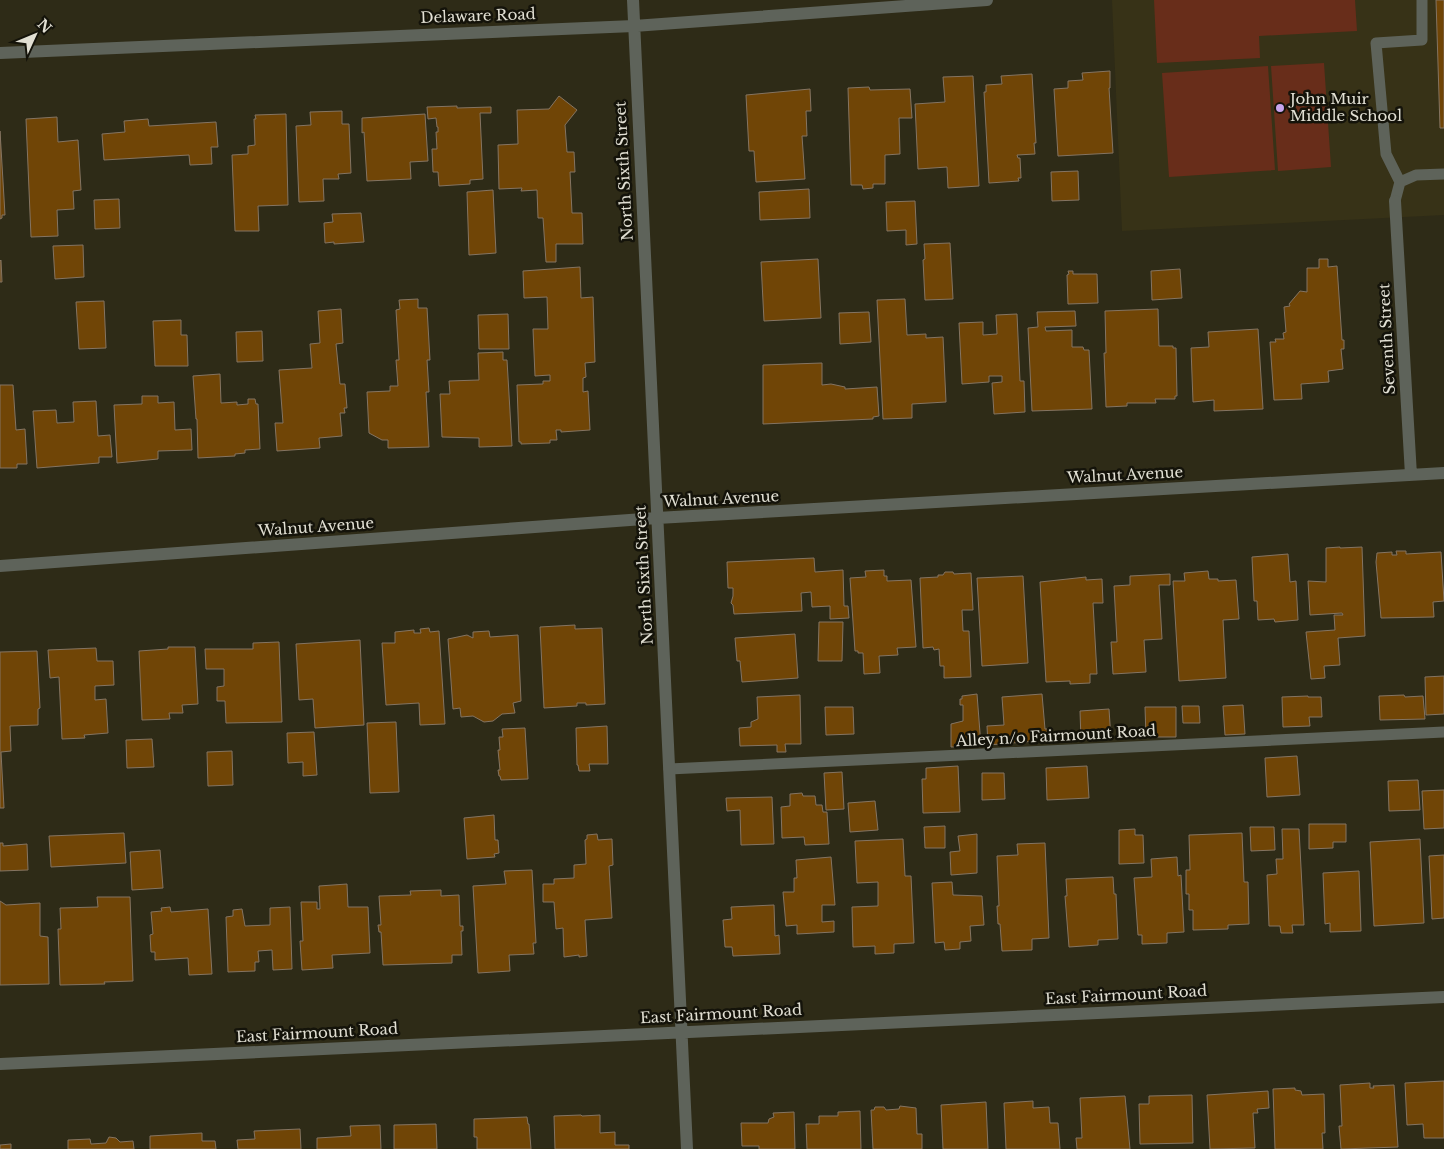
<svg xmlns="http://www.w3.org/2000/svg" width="1444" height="1149" viewBox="0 0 1444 1149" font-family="'Libre Baskerville',serif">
  <rect width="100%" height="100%" fill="#2e2b17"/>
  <path fill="#373217" d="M1112 0H1444V215L1122 231Z"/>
  <path fill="#682d1a" d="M1154 0H1355L1357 31 1259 36 1260 58 1157 63Z
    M1324 63 1331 167 1278 171 1271 66Z
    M1268 66 1275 170 1169 177 1162 73Z"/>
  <path fill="#704506" stroke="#847462" d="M1436 0H1444V128H1440Z
    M1110 71V88H1109L1113 153 1058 156 1054 89 1068 88V81L1083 80 1082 73Z
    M1032 74 1036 143H1034L1035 154 1017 155 1018 158H1020L1021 178H1018L1019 181 989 183 984 92H986V85L1002 84 1001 76Z
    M973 76 979 186 948 188 947 167 918 169 915 104 945 102 943 77Z
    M869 87 870 90 910 89 912 118H899L900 154 885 155V184H873V188L863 189 862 185H851L848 88Z
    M810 89 811 111H806L807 136H802L805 179 756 182 754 151H749L746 95Z
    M559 96 577 110 565 125 567 152H574L575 172H570L572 213H582L583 244H556V262H546L543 218H538L537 190 521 191 522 188 499 189 498 145 518 144 517 110 549 109Z
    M457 106V108L491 107V113H480L483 179 470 180V184L439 186 438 172H433L432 149H437L436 132H438V127H437L436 118 428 119 427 107Z
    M342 111V124H349L351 173 338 174 339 179H323L324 201 299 202 296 126 311 125 310 112Z
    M286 114 288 205 258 206 259 231H235L232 155 248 154V146L255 145 254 119H256L255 115Z
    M425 114 428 161 410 162 411 179 367 181 364 132 362 133V118Z
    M57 117 58 142 78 140 81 190 73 191 74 209 57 210 58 236 31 237 26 119Z
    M148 119 149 126 216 122 218 147H211L212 164 190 165 189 155 104 160 102 134 125 132 124 121Z
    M0 131 5 215H2V218L0 219Z
    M1078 171 1079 200 1052 201 1051 172Z
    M809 189 810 218 760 220 759 192Z
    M493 190 496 253 469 255 467 192Z
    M119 199 120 228 95 229 94 200Z
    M915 201 917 244 906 245V230L887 231 886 202Z
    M361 213 364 242 334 244V242L325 243 324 223 333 222 332 214Z
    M950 243 953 299 925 300 923 260 925 259 924 244Z
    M83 245 84 277 55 279 53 246Z
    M818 259 821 318 764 321 761 262Z
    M1319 259H1328V267L1337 266 1342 340H1344V349H1341L1343 369 1328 371 1329 382 1301 384 1302 399 1274 400 1270 342H1276L1275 339H1284L1283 333 1286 332 1284 307 1290 306 1289 304 1300 291 1307 292V268H1319Z
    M1 260 2 282H0V261Z
    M580 267 581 298 593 297 595 362 585 363 586 377 583 378V392L588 391 590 430 561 432V430H556L557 440H550V443L521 444V442H519L517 385 543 384V381H550V375L535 376 533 329H548L547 297 524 298 523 271Z
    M1180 269 1182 298 1152 300 1151 271Z
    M1068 271H1073V274H1097L1098 303 1068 304 1067 275 1069 274Z
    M418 299V308H427L430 360H427L429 392H426L429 447 388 448V440H382L369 433 367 392 390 391V386H398L396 360H399L396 310 400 309 399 300Z
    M905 299 907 335 926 334V338L943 337 946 402 912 404V418L883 419 877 300Z
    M104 301 106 348 79 349 76 302Z
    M341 309 343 343 336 344 340 384H345L347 408H344L345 413H340L342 436 319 438 320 448 277 451 275 423H283L279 370 312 368 310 344 320 343 318 311Z
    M1158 309 1159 346H1173V348H1176L1177 396H1175V399H1155L1156 403H1127V406L1106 407 1104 353H1106L1105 311Z
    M1075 311 1076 326 1045 327 1046 331 1072 330V347H1083L1084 350H1089L1092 409 1032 411 1028 328 1038 327 1037 312Z
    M869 312 871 342 840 344 839 313Z
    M508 314 509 349H479L478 315Z
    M1017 314 1020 381H1024L1025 412 994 414 992 383 1002 382V376H989V382L962 384 959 323 983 322V335L997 334 996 315Z
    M181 320V335H187L188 366H155L153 321Z
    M1258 329 1263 409 1214 411V400L1193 402 1191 348 1209 347 1208 332Z
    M262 331 263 361 237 362 236 332Z
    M503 352V360H507L512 446 479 447V438L442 437 440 394H450L449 381 479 380 478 353Z
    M822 363V385L831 384 845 387V389L877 387 879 416 873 417V419L763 424V365Z
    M220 374 221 403 237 402V405L248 404V399H255L256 404H258L260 449 245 450V453L235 454V456L198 458 197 419H196L193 376Z
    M0 385H13L16 430 25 429 27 464H17V468H0Z
    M142 396H158V403L174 402 175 430 191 429 192 450 158 451V459L117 463 114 405 142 404Z
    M96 401 98 436 110 435 112 457H99V463L37 468 33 411 56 410 57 423 74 422 73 402Z
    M1340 547V548L1362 547 1365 636 1338 638 1340 665 1324 666 1325 678 1311 679 1306 632 1335 630 1334 615H1343L1342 613 1310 615 1308 581 1326 582V548Z
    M1396 551H1406V554L1441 552 1444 601 1433 602 1434 617 1381 618 1376 562 1377 553 1392 552V555H1397Z
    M1288 554 1290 582 1296 581 1298 620 1275 622 1274 619 1258 620 1257 601H1254L1252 557Z
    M814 558 815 572 843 570 844 606H848L849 618 830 619V606L812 607 811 592 801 593 802 611 734 614 733 605 731 603 733 596V588H728L727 562Z
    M884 570V576H887V581L911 580 916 647 897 648 898 655 879 656 880 673 864 674 863 653H858V651H855L850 578 866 577 865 571Z
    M1208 571 1209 579H1218V581L1236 580 1239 619 1223 620 1226 678 1179 681 1173 581H1185L1184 573Z
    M945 572H953L954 574 971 573 973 610H962L963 631H969L971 677 944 678V666H940L939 649 934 650 933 647 923 648 920 578 938 577V575H943Z
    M1170 574V585H1159L1162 639 1144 640 1146 672 1113 674 1111 642H1117L1114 586 1130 585V576Z
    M1023 576 1028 663 982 666 977 578Z
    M1086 577V580L1102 579 1103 603H1093L1097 674H1090V683L1070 684V681L1046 682 1040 582Z
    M819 622H843L842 661H818Z
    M575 625V629L602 628 605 704 586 705V703H577V706L544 708 540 627Z
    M429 628 430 632 439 631 445 724 420 725 419 703 386 705 382 643H395V632L414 630V633H421L420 629Z
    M489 631 490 637 518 635 521 701 513 703 515 713 502 714 493 721 484 722 473 716 461 717 460 708 453 709 448 639 467 635 473 638V632Z
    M795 634 798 678 742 682 740 661H737L735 638Z
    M360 640 364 725 315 728 313 699 299 700 296 644Z
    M279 642 282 722 226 723 225 701H217V687L224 686V669H206L205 649H253V643Z
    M168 647H195L198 704 182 705 183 713H169L170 719 142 720 139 651 168 649Z
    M96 648 97 661H113L114 685 95 686V700L106 699 108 733 84 735 85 738 62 739 59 677 50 678 48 650Z
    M37 651 40 708 38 709V725L10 726 11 751 1 752 4 808H0V652Z
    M1444 676V714L1426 715 1425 677Z
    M977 694 981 746 951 747V724L963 721V705H960V699H962V696Z
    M1042 694 1045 729H1047L1048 740 988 745 987 726 1004 725 1002 697Z
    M800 695 801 744H785L786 752H777V745L740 746 739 728 751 727V722L758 719 757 697Z
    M1404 695 1405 697 1423 696 1425 719 1380 720 1379 696Z
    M1308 696V697H1321L1322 717H1309L1310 726 1283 727 1282 697Z
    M1243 705 1245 734 1225 735 1223 706Z
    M1182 706H1199L1200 723H1183Z
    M825 707H853L854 734 826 735Z
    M1145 707H1176V737H1146Z
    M1109 709 1111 739 1081 740 1080 711Z
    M396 722 399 792 370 793 367 723Z
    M607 726 608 764H589L590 771H579L578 765H577L576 728Z
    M525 728 528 779 501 780 500 776H499L498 770H500L498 750H500L499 737H503L502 729Z
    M314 732 317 775 303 776V762L288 763 287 733Z
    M152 739 154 767 127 768 126 740Z
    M232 751 233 785 208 786 207 752Z
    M1297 756 1300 795 1267 797 1265 758Z
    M958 766 960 812 923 813 922 779H926V768Z
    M1087 766 1089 798 1047 800 1046 768Z
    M842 772 844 809 826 810 824 773Z
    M982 773H1004L1005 799 982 800Z
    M1418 780 1420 810 1389 811 1388 781Z
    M1444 790V828L1424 829 1422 791Z
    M802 793 803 796H815L816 805H822L823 812H827L829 844 805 845 804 837 782 838 781 807 790 806V794Z
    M772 797 774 844 741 845 740 810 727 811 726 798Z
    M875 801 878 830 850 832 848 803Z
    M494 815 495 840H498L499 853 494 854 495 857 467 859 464 818Z
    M1309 824H1346V842H1333V848L1309 849Z
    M945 826V848H925L924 827Z
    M1250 827H1274L1275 850 1251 851Z
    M1135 829V835H1143L1144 863 1119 864V830Z
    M1282 829H1299L1304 925H1292L1293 933H1281L1280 926H1269L1267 875 1277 874 1276 859H1283Z
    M124 833 126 863 51 867 49 836Z
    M1242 833 1244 882H1248L1249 924 1228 925V929L1193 930V910H1189V894H1186V870H1190L1189 835Z
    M597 834 598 840 612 839 613 865 609 866 612 918 585 920 587 956 579 957V955L564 957 563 928 556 929 554 902H543V884H554V879L574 878V865L586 864 585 840 587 839V835Z
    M977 834V873L951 875 950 852 960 851 958 836Z
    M903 839 905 876H911L914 943 894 944V953L875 954V946L853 947 852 907 878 906V882L857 883 855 841Z
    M1420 839 1424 923 1374 926 1370 842Z
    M0 843H3V846L27 844 28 870 0 871Z
    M1045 843 1049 938 1032 939V950L1002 951 1000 924H998L997 906H999L997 856 1018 855 1017 844Z
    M160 850 163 888 132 890 130 852Z
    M1444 855V918L1432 919 1429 856Z
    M831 857 835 905H822V922L834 921V932L797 934V925L786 926 783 892H794V878H797L796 860Z
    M1177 857 1178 876 1181 875 1184 932 1167 933V943L1142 944V935H1138L1134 878 1152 877 1151 859Z
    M532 870 536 943H533L534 954 509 955 510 971 478 973 473 886 506 884 504 871Z
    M1359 871 1361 931 1330 932V923L1325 924 1323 873Z
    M1113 877 1114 894H1116L1118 939 1098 940V945L1069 947 1065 896H1067L1066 879Z
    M952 882 953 895 982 896 984 925 970 926 971 941 960 942V949L945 950 944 942 935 943 932 883Z
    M347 884 348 907H368L370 953 332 955 333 968 302 970 300 941H303L301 902H317V909H320L319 886Z
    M441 890V896L459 895 460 926H463V931H461L462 955H452V963L383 965 381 932H379L378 925H381L379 896 411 895 410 891Z
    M97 897H130L133 981 104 982 105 984 60 985 58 929H61L60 908 98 907Z
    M0 901 6 905 40 903V936L48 937 49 984 0 985Z
    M774 905 775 936 779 935 780 954 733 956 732 947H725L723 920 732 919 731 907Z
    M170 907 171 912 208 909 212 974 189 975 188 958 155 960V952H151L150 935 153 934 151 912 162 911 161 908Z
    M290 907 292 969 273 970 272 950 258 951 259 962H255V971L228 972 226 917 233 916V910L242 909 245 926 270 925V908Z
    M1444 1081V1138H1424L1423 1124 1407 1125 1405 1083Z
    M1370 1083V1088H1374L1373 1086 1394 1085 1398 1147 1341 1149 1339 1126H1342L1340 1085Z
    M1295 1088V1090L1301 1091 1302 1095 1324 1094 1325 1133H1322L1323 1149H1275L1273 1089Z
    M1268 1091 1269 1108 1257 1109 1258 1113H1253L1255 1148 1210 1149 1207 1095Z
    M1192 1095 1193 1143 1140 1144 1139 1104H1149V1096Z
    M1125 1096 1130 1149H1077L1076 1138H1082L1080 1098Z
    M1033 1101V1108L1049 1107 1050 1123H1058L1060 1149H1006L1004 1103Z
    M986 1102 988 1149H943L941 1105Z
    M900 1106 916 1108 917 1134H922V1149H873L871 1110H874L875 1107H884L886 1110 899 1109Z
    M860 1111 861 1149H807L806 1124H819V1116H838V1112Z
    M794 1112 795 1149H759V1146H742L741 1123H768L769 1119 774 1117 773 1113Z
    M581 1115 582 1116 600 1115V1133L615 1132V1145H629V1149H555L554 1116Z
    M527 1117 528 1124H529L531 1149H477V1137H474V1119Z
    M436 1124 437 1149H394V1125Z
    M380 1125 381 1149H317V1138L351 1136 350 1126Z
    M300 1129 301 1149H238L237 1140 255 1139 254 1131Z
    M202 1133V1141H215L216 1149H150V1136Z
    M109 1137 116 1138 120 1142 133 1141 134 1149H68V1140L90 1139 91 1144 106 1143Z
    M11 1144V1149H0V1145Z"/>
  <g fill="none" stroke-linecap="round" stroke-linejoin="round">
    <path stroke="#5e635a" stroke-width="11" d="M1400 182 1386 154 1376 43 1422 40V0
      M1395 201 1400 182 1416 175 1444 174
      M669 769 1444 732"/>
    <path stroke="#5e635a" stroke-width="12" d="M633 0 687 1149
      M0 53 634 26 987 0
      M1395 201 1411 475
      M0 566 657 518 1444 473
      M0 1064 1444 997"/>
  </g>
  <circle fill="#c8a5ee" stroke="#14130a" stroke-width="2" cx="1280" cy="108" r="5"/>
  <g text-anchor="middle" stroke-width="5" stroke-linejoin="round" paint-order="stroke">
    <g font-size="15" fill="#e1dfd3" stroke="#14130a">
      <text transform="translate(478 16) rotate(-2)" y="5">Delaware Road</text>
      <text transform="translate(624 171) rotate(-93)" y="5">North Sixth Street</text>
      <text transform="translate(1387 339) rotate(-93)" y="5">Seventh Street</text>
      <text transform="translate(1125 475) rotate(-3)" y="5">Walnut Avenue</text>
      <text transform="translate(721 499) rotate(-3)" y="5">Walnut Avenue</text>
      <text transform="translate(316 527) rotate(-4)" y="5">Walnut Avenue</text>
      <text transform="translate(644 575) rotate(-93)" y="5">North Sixth Street</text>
      <text transform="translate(1056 736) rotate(-3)" y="5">Alley n/o Fairmount Road</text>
      <text transform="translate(1126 995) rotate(-3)" y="5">East Fairmount Road</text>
      <text transform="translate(721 1014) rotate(-3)" y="5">East Fairmount Road</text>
      <text transform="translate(317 1033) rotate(-3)" y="5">East Fairmount Road</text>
    </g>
    <g font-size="15" fill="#e1dfd3" stroke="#14130a" text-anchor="start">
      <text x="1290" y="104">John Muir<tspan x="1290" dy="17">Middle School</tspan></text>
    </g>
  </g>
  <g transform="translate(35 35) rotate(46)" stroke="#14130a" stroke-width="4" paint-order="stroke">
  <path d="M0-4L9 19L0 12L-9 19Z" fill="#e1dfd3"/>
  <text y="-8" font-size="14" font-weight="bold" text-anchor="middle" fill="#e1dfd3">N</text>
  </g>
</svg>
